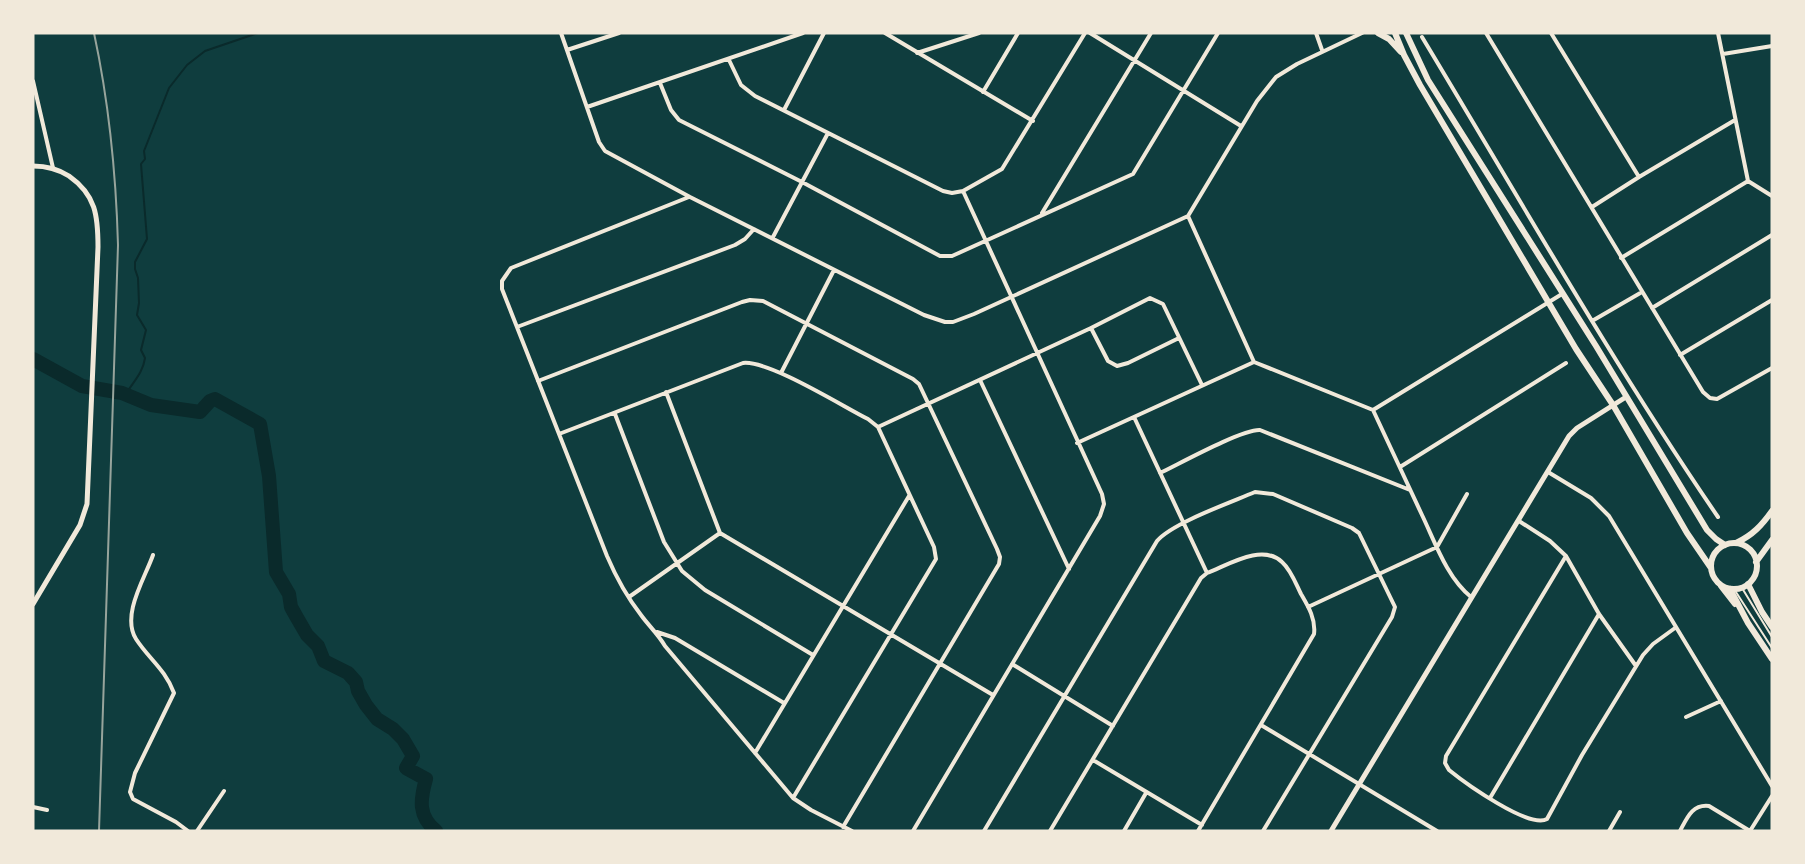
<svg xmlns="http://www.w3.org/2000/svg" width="1805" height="864" viewBox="0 0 1805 864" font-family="Ubuntu,sans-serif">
  <rect width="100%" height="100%" fill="#0f3d3e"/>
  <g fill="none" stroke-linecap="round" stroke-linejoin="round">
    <path stroke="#0a2a2b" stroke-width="2" d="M126 394C133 382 143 373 145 358L141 350 146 330 137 315 139 303 138 278 135 269V262L147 239 141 164 145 159 144 151 169 88 187 65 205 51 258 33"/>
    <path stroke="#0a2a2b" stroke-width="14" d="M33 359 82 386 122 393 151 405 200 412 210 401 215 399 260 424 269 476 276 572 289 594 291 607 296 616 307 635 318 646 324 661 348 673 356 682 358 691 366 705 377 719 393 729 403 739 413 756 406 768 426 779C420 800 418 816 436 831"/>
    <path stroke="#f1e9da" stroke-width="2" d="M1742 588 1772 637
      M1734 589 1772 648"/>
    <path stroke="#f1e9da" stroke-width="4" d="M561 33 599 142 605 151 690 197 924 315 945 322H953L974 314 1188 216 1257 101 1276 77 1297 64 1362 33
      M885 33 1033 121
      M1090 33 1241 126
      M1316 33 1322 50
      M1486 33 1703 392 1710 398 1717 399 1772 368
      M1551 33 1639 177
      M1718 33 1748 181 1772 196
      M1422 37C1519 198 1612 362 1718 517
      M567 50 619 33
      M917 53 979 33
      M1723 54 1772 46
      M729 60 741 85 755 96 943 191 952 193 963 191 1002 169 1085 33
      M33 81 53 168
      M660 83 671 110 679 120 802 182 940 256H952L1133 174 1218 33
      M983 92 1018 33
      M587 107 803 33
      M784 110 824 33
      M689 197 511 268 502 281V289L607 556C616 577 627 597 641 615 649 626 658 634 665 646L793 798 811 810 852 831
      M1592 207 1639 177 1735 120
      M1042 213 1151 33
      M1188 216 1254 362
      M773 237 828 133
      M1621 258 1748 181
      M1652 308 1772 235
      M1592 321 1642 292
      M517 327 735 245 745 239 754 229
      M1091 328 1108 361 1117 366 1128 363 1179 338
      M1680 355 1772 300
      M781 373 834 270
      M980 380 1069 569
      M538 381 742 302 750 300 763 301 913 379 919 384 997 549 1000 557 999 564 843 827
      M666 392 720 533 993 695
      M1373 410C1389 445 1406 480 1422 515 1435 542 1447 578 1471 597
      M615 414 664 542 682 571 705 590 813 655
      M1134 417 1207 573
      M878 427 1091 328 1150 298 1163 304 1202 385
      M559 434 743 363C769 360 842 406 868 419L878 427 934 547 936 559 793 798
      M1077 443 1254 362 1373 410 1562 294
      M1400 467 1566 363
      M1548 472 1591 498 1609 516 1772 786
      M1160 473C1179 464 1242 429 1260 430L1410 490
      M1519 521 1550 541 1566 556 1599 614 1636 666
      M153 555C145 578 121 615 136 639 149 659 165 669 174 693L135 773 130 792 133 799 176 822 188 831
      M1566 556 1446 756 1445 763 1449 770C1465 783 1529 829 1547 819L1582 755 1643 655 1653 644 1675 628
      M629 597 720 533
      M1308 607 1437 547 1467 494
      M657 632 675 638 784 703
      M1012 664 1113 726
      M1686 717 1721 701
      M1261 725 1437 831
      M755 753 909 496
      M1093 760 1202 825
      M1490 798 1599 614
      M33 807 47 810
      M197 831 224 791
      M913 831 1100 516 1104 504 1102 494 963 191
      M984 831 1157 541C1172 523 1232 502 1255 492L1273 494 1352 528 1359 533 1395 607 1392 617 1263 831
      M1050 831 1201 578 1207 573C1228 565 1262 543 1282 562 1291 570 1296 584 1301 594 1308 606 1316 619 1314 634L1198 831
      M1124 831 1146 793
      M1609 831 1620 812
      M1680 831C1687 818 1692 804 1709 806L1750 831
      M1750 831 1772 796"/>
    <path stroke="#f1e9da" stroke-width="5" d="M33 166C46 166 58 169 69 176 96 195 98 216 98 247L87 504 80 525 33 604
      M1331 831 1569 436 1577 428 1626 397"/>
    <path stroke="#f1e9da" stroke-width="6" d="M1378 33 1389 39 1401 52
      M1395 33 1404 55 1420 85 1576 349 1613 405 1687 533 1711 568
      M1406 33 1428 80 1596 346 1707 530 1716 539 1725 545
      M1736 543C1753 535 1762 525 1772 511
      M1711 566a23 23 0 1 1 46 0a23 23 0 1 1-46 0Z
      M1756 562 1772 540
      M1748 584 1762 612 1772 627
      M1721 586 1735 604
      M1730 589 1748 623 1772 659"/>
    <path stroke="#97a49c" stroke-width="2" d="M94 33C109 103 116 173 118 245L99 831"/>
  </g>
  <rect width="1805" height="864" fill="none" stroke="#f1e9da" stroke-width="69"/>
</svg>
